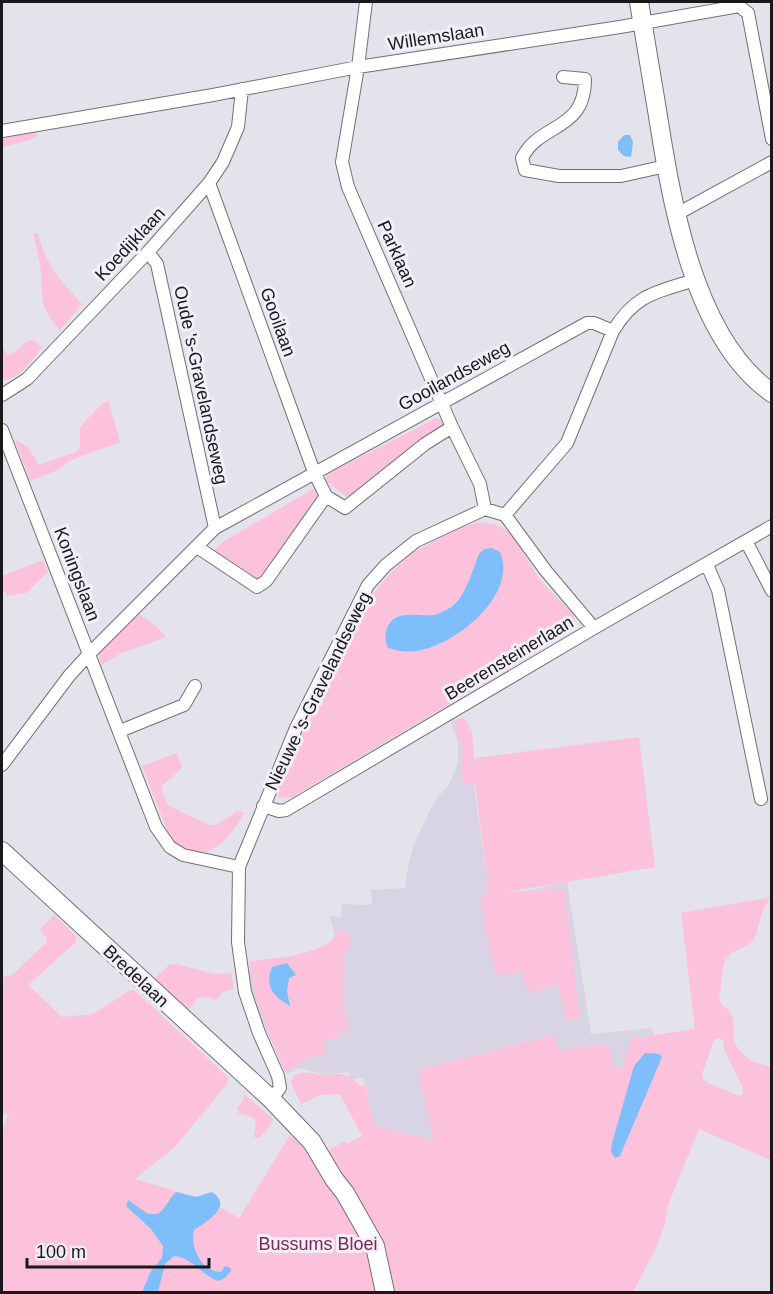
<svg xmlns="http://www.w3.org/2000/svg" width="773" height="1294" viewBox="0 0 773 1294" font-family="Arial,sans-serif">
  <rect width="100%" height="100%" fill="#e4e2ea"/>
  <path fill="#d9d4e4" d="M459 717 466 732 489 893 481 895 501 898 567 881 591 1034 652 1028 654 1036 630 1039 634 1066 460 1150 375 1126 363 1077 351 1080 348 1072 325 1075 300 1068 287 1074 253 1002 246 971 263 968 336 943 330 915 341 918 342 904 368 905 372 904 371 890 405 888 409 861 414 844 434 802 449 784 458 763V742L451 722Z"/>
  <path fill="#fcc1db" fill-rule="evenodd" d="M37 129 36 137 30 140 2 147V135Z
    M38 233C45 265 61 281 82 304L60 330C39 306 43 301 41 272 40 260 36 246 33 234Z
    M29 340H34L42 348C31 361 20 380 2 380V348L8 355 12 354Z
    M109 402 120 442 69 461 60 469 30 481 15 440 27 446 39 465 76 452 80 447V427L103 403Z
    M436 418 442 419 444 426 421 438 349 499 326 481V475Z
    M317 487 321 496 262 580 256 581 212 552 224 541Z
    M478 522 497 525 512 534 540 580 573 614 575 622 573 627 534 654 292 797 280 798 276 793 275 783 363 606 392 571 412 553 454 530ZM492 548 500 552 420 651 395 617C408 615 421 616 433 615 462 610 473 572 484 549Z
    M43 560 48 572 26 593 7 596 5 592 2 591V576Z
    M136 612 157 627 166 637 122 653 101 665 99 654 102 646Z
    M463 717 472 731 474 758 639 737 655 867 506 892 564 889 580 1018 568 1021 558 985 528 993 522 971 496 976 486 932 481 895 489 893 475 785 465 784 461 774V746L455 722Z
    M177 753 182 768 162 786V792L169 806 209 825H217L237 811 244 813C230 840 200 872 171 840L142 766Z
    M771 897 762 912 756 935 750 944 730 954 724 963 719 999 722 1005 731 1012 733 1019 734 1041 738 1049 751 1061 771 1067V1160L699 1129 668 1205 665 1224 656 1248 633 1292H2V1135L6 1119 10 1115 2 1113V977L12 975 46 943 47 938 40 930 54 915 76 936V942L28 985 62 1017 93 1014 130 990H134L229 1078 227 1084 175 1147 135 1179 196 1197 212 1192 217 1196 220 1207 239 1218 290 1135 304 1148 307 1144 328 1151 344 1141 347 1144 362 1136 340 1094 320 1095 301 1104 291 1083C295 1066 312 1075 325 1075 331 1075 338 1073 344 1075 351 1077 356 1082 361 1086L365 1085 375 1126 434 1140 418 1070 554 1035 558 1050 608 1044 613 1067 623 1068 630 1039 695 1029 681 913ZM717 1038 723 1040 725 1052 743 1088V1093L740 1096 708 1083 703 1079 702 1074 714 1040Z
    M339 930 350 933V946L348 951 342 953 346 962 343 964 344 977 342 979 346 995 342 997 350 1034 348 1035 347 1029 340 1030 341 1036 323 1041 326 1054 306 1059 285 1072C270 1037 253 1000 249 961 274 958 329 956 339 930ZM287 963 296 974C282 982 289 993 290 1006L273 995 281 966Z
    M176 964 215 974 231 973 234 989 223 992 215 1001 210 997 198 998 185 1013 152 981 169 965Z
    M244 1094 273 1119 270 1126 259 1138 254 1137C257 1120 258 1117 239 1114L237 1107 243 1102Z"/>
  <path fill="#7dbefb" d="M624 135H630L633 142 631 157 624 156 618 150V142Z
    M492 548 500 552C518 594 458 643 421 650 411 653 398 651 388 648 385 641 384 634 388 626 396 609 419 617 434 615 439 614 446 610 451 607 466 596 472 571 479 554L484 549Z
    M287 963 296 975 289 978 287 991 290 1006C274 996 264 988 272 967Z
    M645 1053 659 1054 662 1057 620 1156 615 1158 611 1152 612 1143 634 1066Z
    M176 1192 196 1197 212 1192C234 1206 206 1222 194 1230 190 1247 201 1272 221 1272L225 1266 230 1268 231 1271 225 1278 218 1281C200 1274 193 1258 174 1256L165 1264 158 1292H142L151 1271 162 1258 163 1246 151 1229 126 1206 128 1200 148 1214H158C166 1208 169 1199 176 1192Z"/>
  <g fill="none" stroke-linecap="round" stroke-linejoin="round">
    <defs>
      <path id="street" d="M366 2 358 67 342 162 348 187 452 427 480 484 485 509
        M563 77 585 79C585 132 540 122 522 158L525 170 559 176H621L666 166
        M2 131 213 95 358 67 620 27 739 6 748 13 772 139
        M209 183 314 472 326 496 345 508 425 444 452 427
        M677 214 772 162
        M148 252 157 264 215 528
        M2 395 27 379 148 252 209 183 223 162 238 127 242 89
        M2 430 156 827 170 847 183 855 239 867
        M505 515 567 443 613 331C635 294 657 292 695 280
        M505 515 546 571 594 628
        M746 541 772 591
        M197 547 257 587 266 581 326 496
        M707 565 718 590 761 799
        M120 731 184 705 195 686
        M2 765 69 676 89 654 215 528 587 323H594L613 331
        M263 806 279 811 286 810 594 628 772 526
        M271 1099 280 1088 278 1076 259 1033 245 992 238 942 239 867 296 728 368 585 386 565 416 541 485 509 505 515"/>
      <path id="secondary" d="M639 2C645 38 651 74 657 110 671 199 693 338 772 393
        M2 851 271 1099 312 1142 334 1179 345 1193 375 1246 385 1292"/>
    </defs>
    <use href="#street" stroke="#727077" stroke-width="14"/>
    <use href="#secondary" stroke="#727077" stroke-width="20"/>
    <use href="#street" stroke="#fff" stroke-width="12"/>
    <use href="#secondary" stroke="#fff" stroke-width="18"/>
  </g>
  <g text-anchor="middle" stroke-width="6" stroke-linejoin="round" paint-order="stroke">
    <g font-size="18" fill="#19191b" stroke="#f2eff8">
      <text transform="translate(436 37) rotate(-9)" y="6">Willemslaan</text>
      <text transform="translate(130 244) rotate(-47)" y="6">Koedijklaan</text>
      <text transform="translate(397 254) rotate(66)" y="6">Parklaan</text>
      <text transform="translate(278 322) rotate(70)" y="6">Gooilaan</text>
      <text transform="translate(454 376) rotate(-29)" y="6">Gooilandseweg</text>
      <text transform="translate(201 385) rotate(78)" y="6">Oude 's-Gravelandseweg</text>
      <text transform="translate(77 574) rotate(69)" y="6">Koningslaan</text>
      <text transform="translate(509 658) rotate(-31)" y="6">Beerensteinerlaan</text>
      <text transform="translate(318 691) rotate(-64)" y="6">Nieuwe 's-Gravelandseweg</text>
      <text transform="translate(136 976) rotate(43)" y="6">Bredelaan</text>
    </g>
    <g font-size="18" fill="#822358" stroke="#f2eff8">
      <text x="318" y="1250">Bussums Bloei</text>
    </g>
  </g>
  <rect width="773" height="1294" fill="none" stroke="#19191b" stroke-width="6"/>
  <path d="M27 1258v9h182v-9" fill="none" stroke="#19191b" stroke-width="3"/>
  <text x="36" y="1258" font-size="18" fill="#19191b" stroke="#f2eff8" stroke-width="4.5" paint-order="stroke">100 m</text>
</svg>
